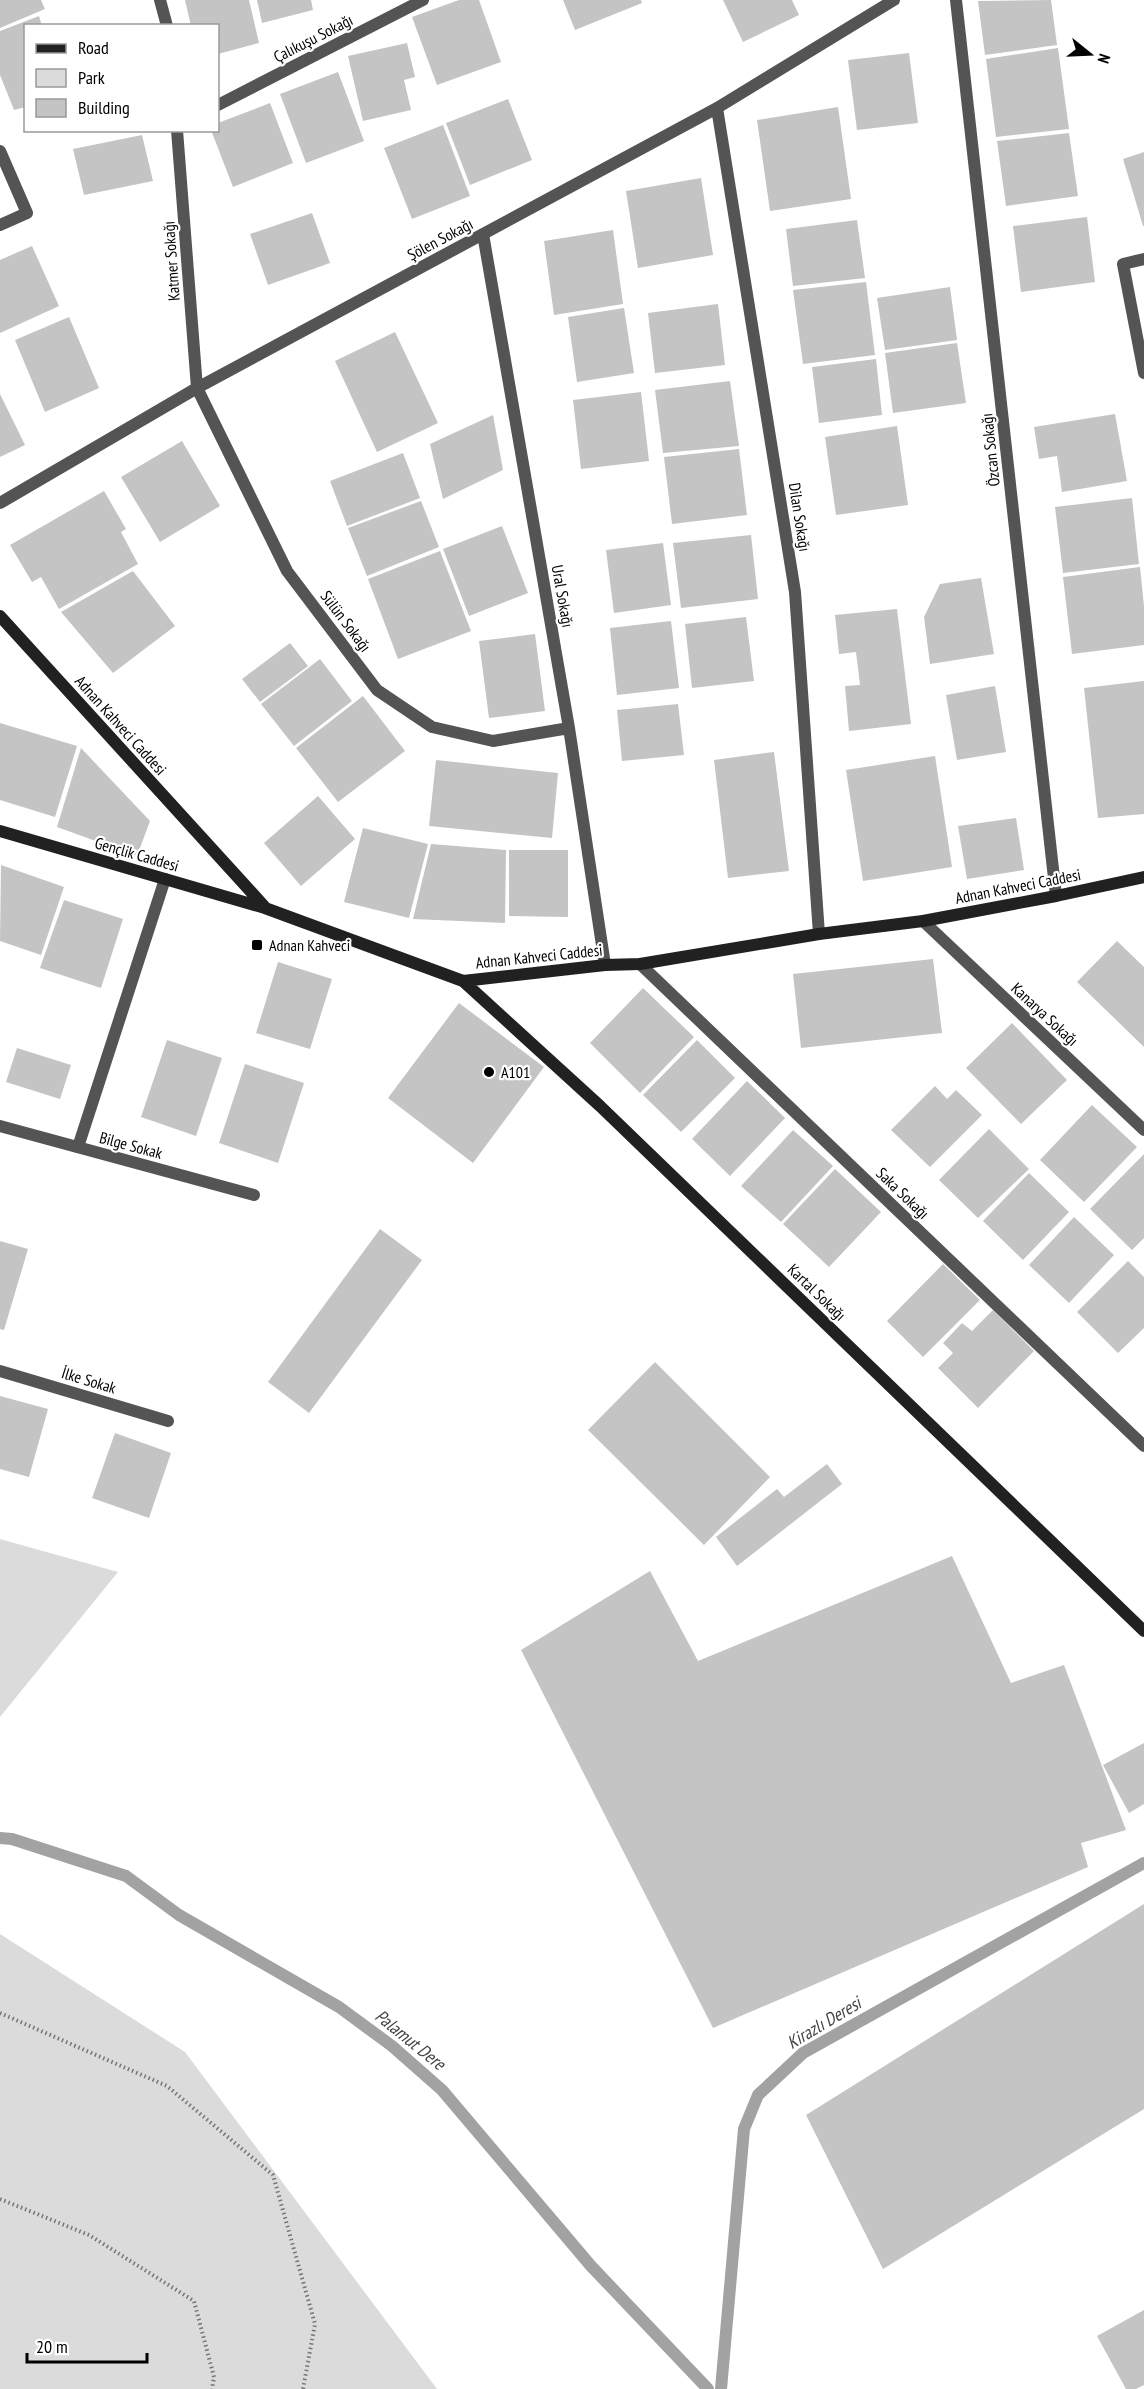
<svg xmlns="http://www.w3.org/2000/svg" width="1144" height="2389" viewBox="0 0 1144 2389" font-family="'PT Sans Narrow',sans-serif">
  <rect width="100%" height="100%" fill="#fff"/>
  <path fill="#dbdbdb" d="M0 1539 118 1572 0 1717Z
    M0 1934 185 2052 437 2389H0Z"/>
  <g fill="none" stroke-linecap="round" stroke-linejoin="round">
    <path stroke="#a2a2a2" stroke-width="12" d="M0 1838 12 1839 126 1876 179 1915 339 2007 392 2046 442 2090 591 2266 708 2389
      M721 2389 744 2129 758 2095 803 2053 1144 1863"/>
  </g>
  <path fill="#c4c4c4" d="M0 0H41L45 9 0 28Z
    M185 0H249L259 43 218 54V26H191Z
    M257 0H311L313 10 262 23Z
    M459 0H479L501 62 437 85 412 17Z
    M563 0H641L642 3 575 30Z
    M723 0H792L799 15 743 42Z
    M1051 0 1057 45 985 55 978 1Z
    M39 16 42 26H26V107L14 110 0 75V31Z
    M407 43 415 77 404 80 411 110 363 121 348 56Z
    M1058 48 1069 129 996 137 986 59Z
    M909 53 918 123 857 130 848 60Z
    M338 72 364 141 306 163 280 94Z
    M508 99 532 160 470 185 446 123Z
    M270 103 293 163 233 187 211 130H218V123Z
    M838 107 851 199 770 211 757 120Z
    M443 125 470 196 412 219 384 148Z
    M1069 133 1078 196 1006 206 997 141Z
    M142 135 153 181 84 195 73 149Z
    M1144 152V226H1143L1123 159Z
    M701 178 713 255 638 268 626 191Z
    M312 213 330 263 268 285 250 234Z
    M1087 217 1095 282 1021 292 1013 226Z
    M857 220 865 278 793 286 786 229Z
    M613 230 623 304 554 315 544 241Z
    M32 246 59 306 0 333V260Z
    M866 282 875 355 803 364 793 290Z
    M950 287 957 340 885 350 877 298Z
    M718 304 725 365 655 373 648 313Z
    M624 308 634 373 577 382 568 317Z
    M69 317 99 388 45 412 15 340Z
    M395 332 438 423 377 452 335 361Z
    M957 343 966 403 893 413 885 353Z
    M876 359 882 415 819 423 812 367Z
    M730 381 739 446 663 453 655 390Z
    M641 392 649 461 581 469 573 400Z
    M0 394 25 445 0 457Z
    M1115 414 1127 481 1062 492 1057 456 1039 459 1034 427Z
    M493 415 503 470 443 499 430 444Z
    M897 426 908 505 836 515 825 437Z
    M182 441 220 506 160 542 121 477Z
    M739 449 747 515 672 524 664 457Z
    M403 453 420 498 347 526 330 481Z
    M104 491 126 529 121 532 138 564 59 609 41 577 32 582 10 545Z
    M1132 498 1139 564 1063 573 1055 507Z
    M421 501 439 547 367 576 348 528Z
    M502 526 528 593 469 616 443 549Z
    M751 535 758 599 681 608 673 543Z
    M663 543 671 605 614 613 606 550Z
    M440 551 471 631 398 659 368 579Z
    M1140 567 1144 606V645L1072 654 1063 577Z
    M133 571 175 626 113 673 61 612Z
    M981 578 994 654 930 664 924 617 940 584Z
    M897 609 911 724 849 731 845 686 860 685 856 652 839 654 835 615Z
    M746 617 754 681 692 688 685 624Z
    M671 621 679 688 617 695 610 628Z
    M535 634 545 711 489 718 479 641Z
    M290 643 308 666 260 702 242 679Z
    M320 659 352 701 294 746 261 704Z
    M1144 681V814L1098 818 1084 688Z
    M995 686 1006 752 957 760 946 695Z
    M363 696 405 751 338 802 296 748Z
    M678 704 684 755 622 761 617 710Z
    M0 723 77 746 55 817 0 800Z
    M81 748 150 821 137 856 57 827Z
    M774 752 789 871 728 878 714 760Z
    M935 756 952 867 863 881 846 770Z
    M436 760 558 773 552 838 429 826Z
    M318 796 355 839 301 886 264 843Z
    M1016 818 1024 870 967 879 958 826Z
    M363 828 428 844 409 918 344 902Z
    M431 844 506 850 505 923 413 919Z
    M509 850H568V917L509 916Z
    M1 865 64 887 41 955 0 941Z
    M64 900 123 919 101 988 40 968Z
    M1117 941 1144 967V1047L1077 982Z
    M933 959 942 1033 801 1048 793 974Z
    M278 962 332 979 310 1049 256 1033Z
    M643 988 694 1037 640 1093 590 1043Z
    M459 1003 544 1067 473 1163 388 1098Z
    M1012 1023 1067 1080 1021 1124 966 1068Z
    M167 1040 222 1058 196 1136 141 1117Z
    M697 1040 735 1078 681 1132 643 1095Z
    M17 1048 71 1065 60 1099 6 1082Z
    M245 1064 304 1083 278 1163 219 1143Z
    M747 1081 785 1118 730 1176 692 1139Z
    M935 1086 947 1099 956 1090 982 1115 930 1167 891 1130Z
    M1092 1105 1137 1147 1084 1202 1040 1160Z
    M989 1129 1029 1169 978 1218 939 1180Z
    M793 1130 833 1166 781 1222 741 1186Z
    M1144 1154V1238L1132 1250 1090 1209Z
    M835 1169 881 1212 829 1267 783 1224Z
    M1029 1173 1069 1212 1023 1260 983 1221Z
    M1074 1217 1114 1255 1069 1303 1029 1265Z
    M380 1229 422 1260 309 1413 268 1382Z
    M0 1241 28 1249 4 1330 0 1329Z
    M1128 1261 1144 1277V1328L1118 1353 1077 1312Z
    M943 1264 980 1300 923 1357 887 1321Z
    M993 1310 1034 1351 978 1408 938 1368 953 1353 943 1343 962 1323 972 1331Z
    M655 1362 770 1477 704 1545 588 1430Z
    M0 1396 48 1409 29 1477 0 1469Z
    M115 1433 171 1453 149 1518 92 1498Z
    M827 1464 842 1484 737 1566 716 1537 777 1489 784 1497Z
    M952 1556 1011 1683 1064 1665 1126 1830 1081 1843 1088 1867 713 2028 521 1650 650 1571 698 1661Z
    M1144 1743V1804L1129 1813 1103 1765Z
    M1144 1904V2109L883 2269 806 2115Z
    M1144 2310V2385L1136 2389H1126L1097 2336Z"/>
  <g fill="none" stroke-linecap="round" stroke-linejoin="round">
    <path stroke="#767676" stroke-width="4" stroke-dasharray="1.5 3" stroke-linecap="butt" d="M0 2013 167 2086 273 2175 315 2324 303 2389
      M0 2199 89 2235 194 2301 214 2377 212 2389"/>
    <path stroke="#545454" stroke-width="12" d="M78 1147 165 879"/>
    <path stroke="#545454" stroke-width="12" d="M160 0 167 26
      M956 0 1056 896
      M218 105 423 0
      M717 108 795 592 819 934
      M177 130 197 388 287 571 377 690 432 727 493 741 569 728
      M0 151 27 213 0 225
      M483 234 569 728 605 965
      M1144 259 1123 264 1144 373
      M0 503 197 388 717 108 894 0
      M923 921 1144 1130
      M640 964 1144 1446
      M0 1126 254 1195
      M0 1371 168 1421"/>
    <path stroke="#212121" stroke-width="12" d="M0 616 264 906
      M0 831 265 908 463 981 605 965 640 964 819 934 923 921 1056 896 1144 877
      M463 981 600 1106 1144 1631"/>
  </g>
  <g fill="#000" stroke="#fff" stroke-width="2">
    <rect x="251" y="939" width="12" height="12" rx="3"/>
    <circle cx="489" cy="1072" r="6"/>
  </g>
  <g text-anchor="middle" stroke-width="4.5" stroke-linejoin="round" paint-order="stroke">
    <g font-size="16" fill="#000" stroke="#fff">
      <text transform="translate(313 38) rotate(-27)" y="6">Çalıkuşu Sokağı</text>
      <text transform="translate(440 239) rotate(-28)" y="6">Şölen Sokağı</text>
      <text transform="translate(171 261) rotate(-94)" y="6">Katmer Sokağı</text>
      <text transform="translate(990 450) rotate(-96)" y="6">Özcan Sokağı</text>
      <text transform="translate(800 517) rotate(81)" y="6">Dilan Sokağı</text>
      <text transform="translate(563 596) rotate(80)" y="6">Ural Sokağı</text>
      <text transform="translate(346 621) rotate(53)" y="6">Sülün Sokağı</text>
      <text transform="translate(121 725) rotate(48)" y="6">Adnan Kahveci Caddesi</text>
      <text transform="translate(137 854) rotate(16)" y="6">Gençlik Caddesi</text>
      <text transform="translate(1018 886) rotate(-11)" y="6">Adnan Kahveci Caddesi</text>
      <text transform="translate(539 956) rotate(-6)" y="6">Adnan Kahveci Caddesi</text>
      <text transform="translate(1045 1014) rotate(43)" y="6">Kanarya Sokağı</text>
      <text transform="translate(131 1145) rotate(15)" y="6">Bilge Sokak</text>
      <text transform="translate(903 1193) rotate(44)" y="6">Saka Sokağı</text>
      <text transform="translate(817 1292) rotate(44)" y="6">Kartal Sokağı</text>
      <text transform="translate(89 1380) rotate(17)" y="6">İlke Sokak</text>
    </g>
    <g font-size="16" fill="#000" stroke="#fff" text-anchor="start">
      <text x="269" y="951">Adnan Kahveci</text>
      <text x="501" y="1078">A101</text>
    </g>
    <g font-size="18" font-style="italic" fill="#434343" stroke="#fff">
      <text transform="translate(824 2023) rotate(-31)" y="6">Kirazlı Deresi</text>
      <text transform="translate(410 2040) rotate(39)" y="6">Palamut Dere</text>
    </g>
  </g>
  <rect x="24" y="24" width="195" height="108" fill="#ffffff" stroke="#999999" stroke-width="1.5"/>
  <rect x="36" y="44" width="30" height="9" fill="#212121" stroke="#999999" stroke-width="1.5"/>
  <text x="78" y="54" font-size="18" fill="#000000">Road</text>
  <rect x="36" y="69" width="30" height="18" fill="#dbdbdb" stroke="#999999" stroke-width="1.5"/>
  <text x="78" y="84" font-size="18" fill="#000000">Park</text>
  <rect x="36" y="99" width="30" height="18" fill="#c4c4c4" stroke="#999999" stroke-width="1.5"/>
  <text x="78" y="114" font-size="18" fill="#000000">Building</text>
  <g transform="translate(1090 54) rotate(108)" stroke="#ffffff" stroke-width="4.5" paint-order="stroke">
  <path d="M0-4.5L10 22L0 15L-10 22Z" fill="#000000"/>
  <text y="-9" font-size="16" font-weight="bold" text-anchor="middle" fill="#000000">N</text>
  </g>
  <path d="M27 2353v9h120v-9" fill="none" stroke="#000000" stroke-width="3"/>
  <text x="36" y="2353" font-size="18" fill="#000000" stroke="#ffffff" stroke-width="4.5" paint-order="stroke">20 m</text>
</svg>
